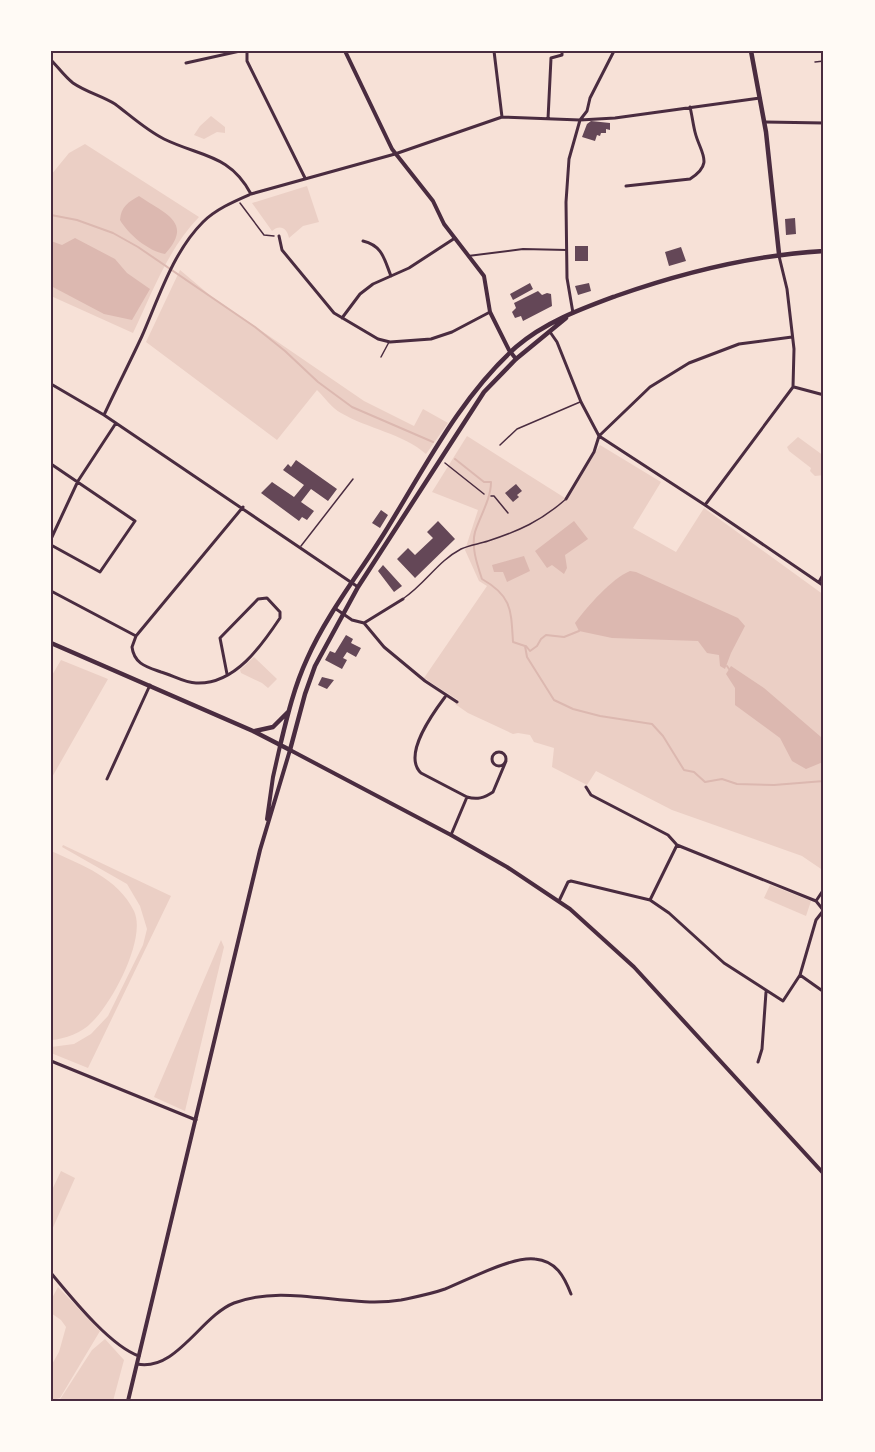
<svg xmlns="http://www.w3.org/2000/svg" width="875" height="1452" viewBox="0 0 875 1452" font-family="'Open Sans',sans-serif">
  <rect width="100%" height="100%" fill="#f7e1d7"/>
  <path fill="#ebcfc5" d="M211 116 225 127V133L217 132 204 139 194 135 200 126Z
    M85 144 199 217C168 249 152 293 133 333L51 296V175L69 153Z
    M307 186 319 222 303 226 289 238C287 228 280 224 272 231L252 203Z
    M180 270 212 297 364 401 414 426 423 409 448 423 426 454C402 433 368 429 341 413 332 408 325 398 317 390L277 440 146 342Z
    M467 436 565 498 600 445 661 482 633 528 676 552 704 508 824 595V871L802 856 672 810 596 771 587 785 552 767 554 748 534 742 530 735 518 733 513 734 468 713 455 704 458 700 424 678 487 586 479 581 465 550 478 510 432 492Z
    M798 437 824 456V475L815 476 810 471 811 468 789 451 787 447Z
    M254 657 277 679 268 688 262 683 241 673 240 670Z
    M61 660 108 679 51 779V677Z
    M63 845 171 896 88 1068 51 1053V1047L74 1044 91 1034 108 1016 143 945 147 929 140 906 127 884 62 847Z
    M51 851C82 865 118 878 134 911 147 938 112 1003 92 1022 82 1033 65 1039 51 1040Z
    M770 885 811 901 806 916 764 898Z
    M221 940 224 947 185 1111 154 1097Z
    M61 1171 75 1178 51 1232V1192Z
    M58 1287 100 1331 60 1398 51 1400V1366L59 1352 66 1327 61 1320 51 1313V1300Z
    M105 1339 124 1360 113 1401H59L92 1350Z"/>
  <path fill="#dcb8b0" d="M139 196C165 214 194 222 165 254 148 251 128 234 120 220 121 207 128 202 139 196Z
    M75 238 115 259 127 273 150 289 132 320 104 314 51 286V241L62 245Z
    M574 521 588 539 565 555 567 568 564 574 552 565 547 568 535 551Z
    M524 556 530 571 507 582 503 572H494L492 565Z
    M630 571 636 572 738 618 745 626 731 653 725 669 720 666 719 655 707 653 698 641 612 638 579 631 575 623C588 606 611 579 630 571Z
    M731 666 764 688 821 737 823 762 806 769 792 761 780 738 735 705V688L726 674Z"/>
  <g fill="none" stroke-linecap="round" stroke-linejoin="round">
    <path stroke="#dcb8b0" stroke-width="2" d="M51 215 77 220 113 233 138 247 255 327 285 351 318 382 352 407 433 442
      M455 459 484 482H491C491 499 480 516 475 532 471 547 477 564 482 579 512 596 511 610 513 642L525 646 527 657 554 700 573 709 600 716 652 724 663 736 684 770 694 772 705 782 722 779 737 784 774 785 824 781
      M526 646 530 651 537 646 541 639 546 635 564 637 579 631
      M727 666 729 669"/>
  </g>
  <path fill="#644757" d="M591 121 610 123V130L606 129V133H601L600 136 597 135 595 141 582 137 587 124Z
    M795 218 796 234 786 235 785 219Z
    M575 246H588V261H575Z
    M681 247 686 261 669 266 665 252Z
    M530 283 533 289 513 300 510 294Z
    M589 283 591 291 578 295 575 286Z
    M538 291 542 295 547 293 551 294 552 306 523 321 521 316 515 318 512 312 516 308 514 303Z
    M296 460 337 489 328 501 311 489 301 502 314 511 307 520 302 517 299 521 261 493 272 482 294 497 304 485 283 470 288 464 291 467Z
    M516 484 522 491 517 495 519 497 513 502 505 493Z
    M381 510 388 515 380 528 372 523Z
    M438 521 455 539 415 578 397 559 408 548 415 555 433 538 427 532Z
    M383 565 402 586 394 592 378 571Z
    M346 635 353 639 351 643 361 648 356 657 347 652 343 658 347 660 342 669 325 660 330 651 335 653Z
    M322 677 334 680 327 689 318 685Z"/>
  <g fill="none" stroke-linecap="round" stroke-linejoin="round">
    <path stroke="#4a2c40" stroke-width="1.5" d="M240 203 264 235 274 236
      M445 463 484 494
      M491 496H494L508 513"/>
    <path stroke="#4a2c40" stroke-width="1.5" d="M815 62 824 61
      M381 357 389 342
      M500 445 517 429 580 402
      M301 546 353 479
      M404 598C425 584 438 561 461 549 469 545 479 544 488 541 519 531 541 521 566 499"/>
    <path stroke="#4a2c40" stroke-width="2" d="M468 256 523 249 567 250"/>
    <path stroke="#4a2c40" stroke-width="3" d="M247 51V61L305 178
      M494 51 502 117
      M51 60C58 67 65 77 73 83 86 92 102 96 115 104 131 116 146 130 164 139 201 157 230 154 251 194
      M186 63 240 51
      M548 119 551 58 562 55V51
      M765 122 824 123
      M626 186 690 179C715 163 700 153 695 132 693 124 692 115 690 107
      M279 236 282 250 334 313 378 339 390 342 431 339 452 332 490 312
      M363 241C383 246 384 259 391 276
      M573 313 567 278 566 202 569 159 580 120 587 111 590 98 614 51
      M342 318 360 294 373 284 409 268 455 238
      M550 332 557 342 581 402 599 436 705 505 824 586
      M51 384 104 415 358 587
      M794 387 824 395
      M104 415C116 389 130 362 142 336 159 297 173 252 203 222 216 209 235 201 251 194L395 154 502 117 580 120 615 118 760 98
      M51 464 135 521 100 572 51 545
      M566 499 594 452 599 436 650 387 689 363 739 344 792 337
      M705 505 793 387 794 349 787 289 779 256
      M51 539 78 481 116 423
      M819 582 824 573
      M51 591 136 636
      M336 609 352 620 364 623 384 647 425 681 457 702
      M364 623 403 599
      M227 674 220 638 258 599 267 598 280 612V618C262 645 235 685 196 683 185 683 172 675 161 672 147 667 134 664 132 647L136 636 243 507
      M445 697C433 713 402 755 421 773L467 797 451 835
      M492 759a7 7 0 1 1 14 0a7 7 0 1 1-14 0Z
      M107 779 150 685
      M586 787 591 795 668 835 677 845 650 900
      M467 797C477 800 484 798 493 792L506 761
      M677 845 816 901 824 911
      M559 901 568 882 571 881 650 900 669 913 724 963 783 1001 800 975
      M816 901 824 889
      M823 911 816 920 800 975 824 992
      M51 1061 196 1120
      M758 1062 762 1049 766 992
      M51 1273C71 1297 110 1346 139 1356
      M137 1364C176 1372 201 1316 234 1303 287 1283 346 1309 401 1300 415 1297 431 1294 445 1289 468 1280 512 1256 535 1259 556 1261 564 1276 571 1294"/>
    <path stroke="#4a2c40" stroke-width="4" d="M345 51 392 149 433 201 444 224 484 276 490 312 509 350 516 359"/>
    <path stroke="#4a2c40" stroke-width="4" d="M267 819 273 777 280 746
      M128 1401 260 850 290 750 451 835 507 867 570 909 634 967 824 1174"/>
    <path stroke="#4a2c40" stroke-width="4.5" d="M751 51 766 132 779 254
      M51 643 253 731 290 750 305 694 315 666 358 587 484 392 516 359 566 318
      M255 731 273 727 288 712
      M280 746C287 717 294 687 307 659 327 614 359 574 385 532 424 469 460 397 516 347 545 322 581 309 616 296 684 272 752 255 824 251"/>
  </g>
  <rect width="875" height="1452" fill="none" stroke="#fffaf5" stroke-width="105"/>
  <rect x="52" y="52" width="770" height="1348" fill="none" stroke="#4a2c40" stroke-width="2"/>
</svg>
